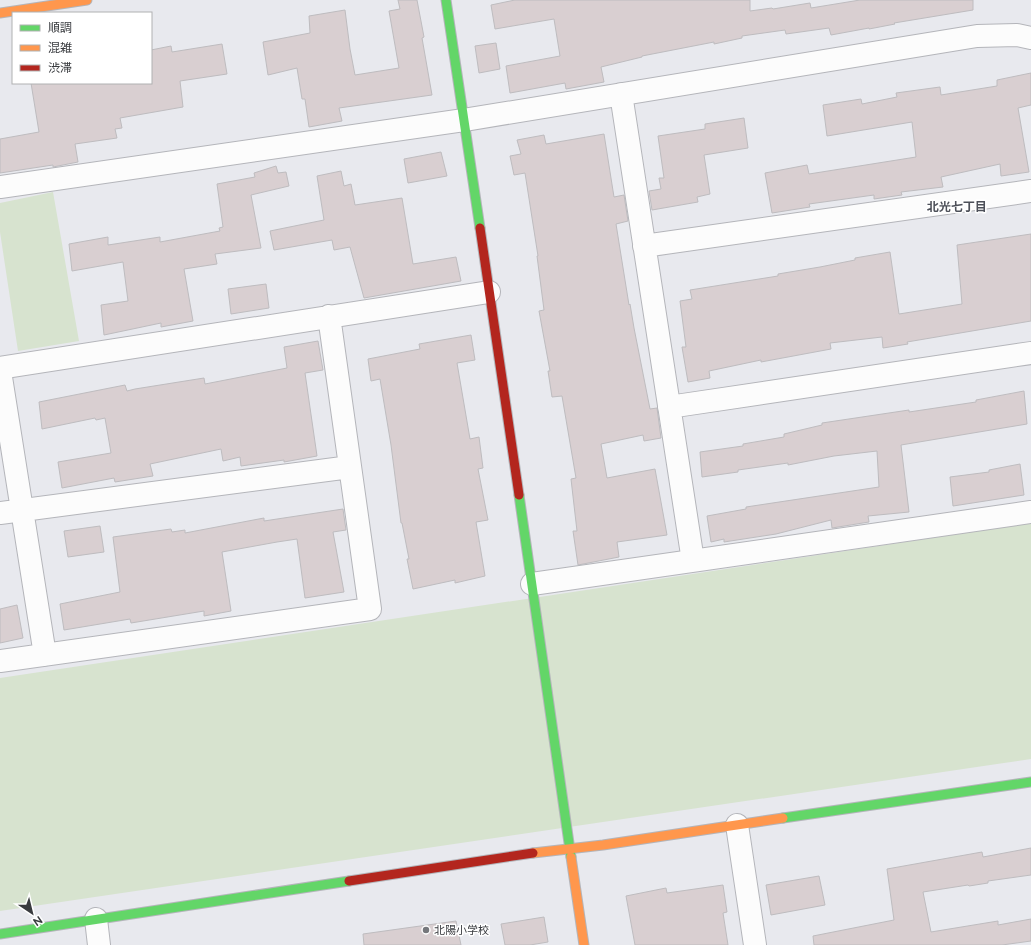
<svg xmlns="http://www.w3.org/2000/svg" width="1031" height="945" viewBox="0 0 1031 945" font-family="Raleway,'Noto Sans JP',sans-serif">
  <rect width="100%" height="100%" fill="#e8e9ee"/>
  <path fill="#d7e3cf" d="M53 192 79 341 18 351 0 232V203Z
    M1031 523V759L0 911V678Z"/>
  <path fill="#d9cfd1" stroke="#bebcbf" d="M398 0H417L424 37 422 38 432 95 339 108 342 121 309 127 305 99H302L297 68 268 75 263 42 310 33 309 16 345 10 350 49 355 75 399 68 389 11 400 9Z
    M515 0H750V11L772 8 773 9 810 3 811 8 860 0H973V10L894 23 895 24 869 29V28L831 35 829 28 786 34 785 30 742 36V38L714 44V42L642 56V57L601 67 604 82 566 89 565 83 510 93 506 66 560 56 554 19 495 29 491 5Z
    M496 43 500 69 479 73 475 46Z
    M222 44 227 74 180 81 183 107 120 118 122 128 115 129 117 138 75 144 78 162 53 167V165L0 173V139L39 132 31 83H151V50L171 46 172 52Z
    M1031 73V105L1018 108 1029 172 1001 176 1000 164 941 177 943 187 901 192 902 195 874 199V195L809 204 810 207 772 213 765 173 807 165 809 174 916 157 912 122 827 136 823 105 861 99 862 104 897 97 896 93 940 87 941 95 997 86V80Z
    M744 118 748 148 704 155 710 194 697 197 698 202 652 210 649 191 661 189 659 178H664L658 136 705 129V124Z
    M604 134 614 197 624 195 628 221 616 224 629 305 630 304 634 328 650 409 657 408 661 438 644 441 643 435 601 444 607 478 655 469 667 535 617 542 619 557 578 565 573 531H577L571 479 576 478 562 396 552 397 548 371H550L539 311 544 310 537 256H538L525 173 514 175 510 156 521 154 517 140 544 135 546 144Z
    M441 152 447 176 408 183 404 159Z
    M276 166 278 173 286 172 289 186 251 195 261 248 215 254 217 264 184 269 193 321 161 327V323L104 335 101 305 128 301 123 262 72 271 69 244 108 237V245L160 237V242L220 231 219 228 223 227 217 184 255 177 254 173Z
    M341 171 344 186 351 184 355 205 402 198 413 264 456 257 461 281 364 298 350 247 334 250 332 240 274 250 270 231 324 220 317 176Z
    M1031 234V321L907 342 908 344 883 348 882 337 830 343 831 349 761 362V360L709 371 710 378 688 382 682 347H686L680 301 692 299 690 290 778 276V274L820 267 855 260V258L890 252 899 314 962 304 957 245Z
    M266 284 269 308 231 314 228 289Z
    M471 335 475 360 457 363 470 439 479 437 483 468 478 469 488 520 476 522 485 576 455 583V580L413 589 407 559H409L402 523H401L391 445 380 379 371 381 368 359 420 349 419 344Z
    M318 341 323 370 305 373 317 456 284 462V460L241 466 240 457 223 461 221 449 150 464 153 476 115 482 114 478 62 488 58 462 111 453 105 418 96 420 95 418 42 429 39 402 125 385 127 391 135 389 204 378 205 384 287 368 284 347Z
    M1024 391 1027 424 901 445 909 512 868 516 869 522 832 528 831 520 776 534 724 542V539L711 542 707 516 746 509V507L879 487 877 451 834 456 788 465V463L738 470V472L702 477 700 452 743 446V444L784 437V434L822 425V423L909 410V412L976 402V400Z
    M1020 464 1024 495 953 506 950 477 989 472V470Z
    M343 509 346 530 333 532 344 592 305 598 297 539 277 542 222 552 231 611 204 616V611L131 623 130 619 64 630 60 604 120 592 113 537 171 529 172 532 185 530V533L264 518V521Z
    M100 526 104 552 68 557 64 531Z
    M17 605 23 638 0 643V609Z
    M1031 848V875L988 881V883L969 886 968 885 923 892 931 932 998 921V925L1031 919V941L1002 945H814L813 936 894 920 887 869 982 852 983 857Z
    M819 876 825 905 771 915 766 885Z
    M723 885 727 912 723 913 728 945H635L626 896 666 888 667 893Z
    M544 917 548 942 530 945H505L501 924Z
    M456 921 461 945H364L363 934Z"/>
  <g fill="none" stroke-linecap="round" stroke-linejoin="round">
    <defs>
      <path id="street" d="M621 94 693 561
        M0 187 464 120 977 36 1017 35 1031 38
        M644 246 1031 191
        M0 368 489 292
        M0 371 45 655
        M669 407 1031 353
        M0 513 350 467
        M532 584 1031 512
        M0 661 370 609 329 316
        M737 825 755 945
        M96 919 99 945"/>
      <path id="fast" d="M446 0 480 228
        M519 495 571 857
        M783 818 1031 782
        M0 934 349 881"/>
      <path id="slow" d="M0 13 87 0
        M533 853 603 845 783 818
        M571 857 584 945"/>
      <path id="jam" d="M480 228 519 495
        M349 881 533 853"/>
    </defs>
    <use href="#street" stroke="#b4b5ba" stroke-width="24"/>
    <use href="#fast" stroke="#b4b5ba" stroke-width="11"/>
    <use href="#slow" stroke="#b4b5ba" stroke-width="11"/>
    <use href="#jam" stroke="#b4b5ba" stroke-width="11"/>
    <use href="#street" stroke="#fcfcfc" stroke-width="22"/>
    <use href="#fast" stroke="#63d668" stroke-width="9"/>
    <use href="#slow" stroke="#ff974d" stroke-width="9"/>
    <use href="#jam" stroke="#b3261e" stroke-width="9"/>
  </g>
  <circle fill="#76787c" stroke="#fff" stroke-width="1.5" cx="426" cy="930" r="4"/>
  <g text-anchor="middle" stroke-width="3" stroke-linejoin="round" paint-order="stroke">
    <g font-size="11" fill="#393b3f" stroke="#fff" text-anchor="start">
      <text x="434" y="934">北陽小学校</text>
    </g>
    <g font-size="12" font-weight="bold" fill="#4d5059" stroke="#fff">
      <text x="957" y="211">北光七丁目</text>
    </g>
  </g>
  <rect x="12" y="12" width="140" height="72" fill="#ffffff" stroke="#b0b1b2"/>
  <rect x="20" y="25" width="20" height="6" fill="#63d668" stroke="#b0b1b2"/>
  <text x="48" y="32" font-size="12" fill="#393b3f">順調</text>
  <rect x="20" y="45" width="20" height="6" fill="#ff974d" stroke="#b0b1b2"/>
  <text x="48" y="52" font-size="12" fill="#393b3f">混雑</text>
  <rect x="20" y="65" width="20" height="6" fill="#b3261e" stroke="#b0b1b2"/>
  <text x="48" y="72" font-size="12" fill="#393b3f">渋滞</text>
  <g transform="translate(32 913) rotate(145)" stroke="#ffffff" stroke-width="3" paint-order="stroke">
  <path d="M0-3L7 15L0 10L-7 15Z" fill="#393b3f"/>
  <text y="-6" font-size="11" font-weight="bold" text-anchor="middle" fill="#393b3f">N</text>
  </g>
</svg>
